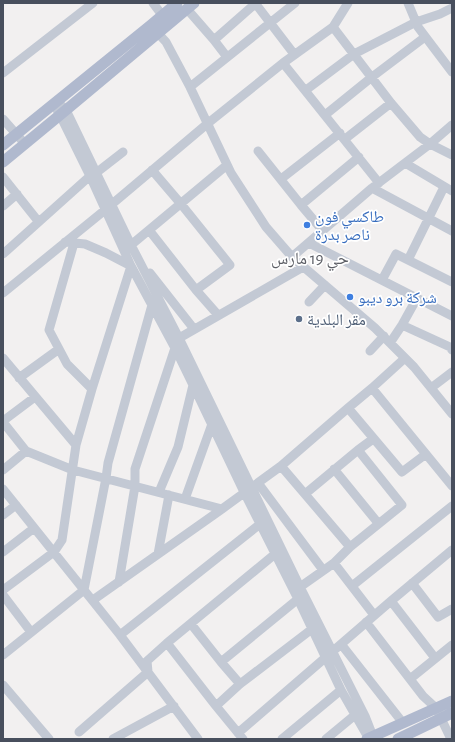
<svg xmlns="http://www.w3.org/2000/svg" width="455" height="742" viewBox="0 0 455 742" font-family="'Alegreya Sans','Noto Naskh Arabic',sans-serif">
  <rect width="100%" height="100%" fill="#f2f0f0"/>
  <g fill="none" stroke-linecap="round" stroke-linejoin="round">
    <path stroke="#c3c9d4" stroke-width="9" d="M153 3 162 15
      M255 3 294 54
      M408 3 418 27 452 72
      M187 9 214 40 227 57
      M333 27 391 103 420 137 430 144 452 155
      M154 29 166 42 190 87 231 173 266 227 292 257 375 328 414 367 452 414
      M214 40 255 4
      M283 63 379 183
      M3 73 93 3
      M190 87 295 3
      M306 90 354 54 416 22 440 14 452 8
      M62 106 66 110 131 245 179 338 300 587 365 716 374 739
      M57 110 60 115 90 176 131 266 175 348 193 385 244 492 298 599 341 690 369 739
      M325 115 372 77 425 37
      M3 119 25 144
      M345 139 391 103
      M258 151 301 205 323 231
      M405 163 452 191
      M152 170 181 204 230 265 196 290
      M96 173 123 152
      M3 177 38 221
      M281 179 340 133
      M372 188 452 231
      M301 205 359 157
      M3 206 17 194
      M149 230 196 290 218 315
      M74 243 49 330 67 364 92 389
      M309 243 452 316
      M131 245 227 165
      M3 254 90 176
      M292 257 372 188 430 144 452 125
      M408 260 444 187
      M150 273 194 329
      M382 280 396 254 452 282
      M3 293 105 210 207 124 283 63 333 27 348 3
      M309 302 325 285
      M402 325 450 347 452 350
      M174 341 303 267
      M390 343 402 325 417 298
      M370 351 384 336
      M3 358 76 445
      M19 378 59 349
      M372 388 452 486
      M431 388 452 372
      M348 408 402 472 426 454
      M3 421 35 397
      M3 422 26 451 3 470
      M26 451 73 470 222 509
      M281 466 350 547
      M334 469 378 523
      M258 483 323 570
      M3 489 84 590 106 478 108 463 152 305
      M159 492 178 447 193 385
      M305 494 358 450 373 439
      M185 499 212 424
      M3 515 16 505
      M3 552 34 528
      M158 554 169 495
      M334 563 350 547 402 505 358 450
      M119 582 135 486V469L175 348
      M412 583 438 617 452 609
      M352 586 452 506
      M300 587 334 563 374 615
      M3 590 54 552 62 540 76 445 92 389 131 266 106 253 85 244 65 242
      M3 595 31 632
      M93 600 222 509 281 466 348 408 372 388 405 358
      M391 601 435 658
      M366 622 423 696 436 708 451 739
      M191 624 221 662 240 684
      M120 635 260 524
      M341 644 403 723
      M3 655 84 590 120 635 198 739
      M221 662 298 599
      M410 679 452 645
      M3 685 49 739
      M216 706 240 684 312 629
      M79 732 148 672 147 661 167 643
      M238 733 391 601 452 550
      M113 739 174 706
      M243 739 216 706 167 643 275 554
      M282 739 341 690
      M326 739 355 715"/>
    <path stroke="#b0b9ce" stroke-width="11" d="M3 145 151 25 177 3
      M3 162 66 110 194 3
      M367 739 452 701
      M398 739 452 713"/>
  </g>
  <g fill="#3f7fe0" stroke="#fff" stroke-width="1.5">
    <circle cx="307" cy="225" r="4"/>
    <circle cx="350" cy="297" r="4"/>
  </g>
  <circle fill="#5c6f8a" stroke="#fff" stroke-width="1.5" cx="299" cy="319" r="4"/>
  <g text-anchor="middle" stroke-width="3.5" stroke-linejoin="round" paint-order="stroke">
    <g font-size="16" fill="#366cbe" stroke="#fff" text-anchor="start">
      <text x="315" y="222">طاكسي فون<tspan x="315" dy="18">ناصر بدرة</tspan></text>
      <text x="358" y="303">شركة برو ديبو</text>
    </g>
    <g font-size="16" fill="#4e5e75" stroke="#fff" text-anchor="start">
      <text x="307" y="325">مقر البلدية</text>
    </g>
    <g font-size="17" fill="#5c5e65" stroke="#fff">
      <text x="310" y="264">حي 19 مارس</text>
    </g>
  </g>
  <rect width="455" height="742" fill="none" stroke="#484f5d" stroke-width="8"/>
</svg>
